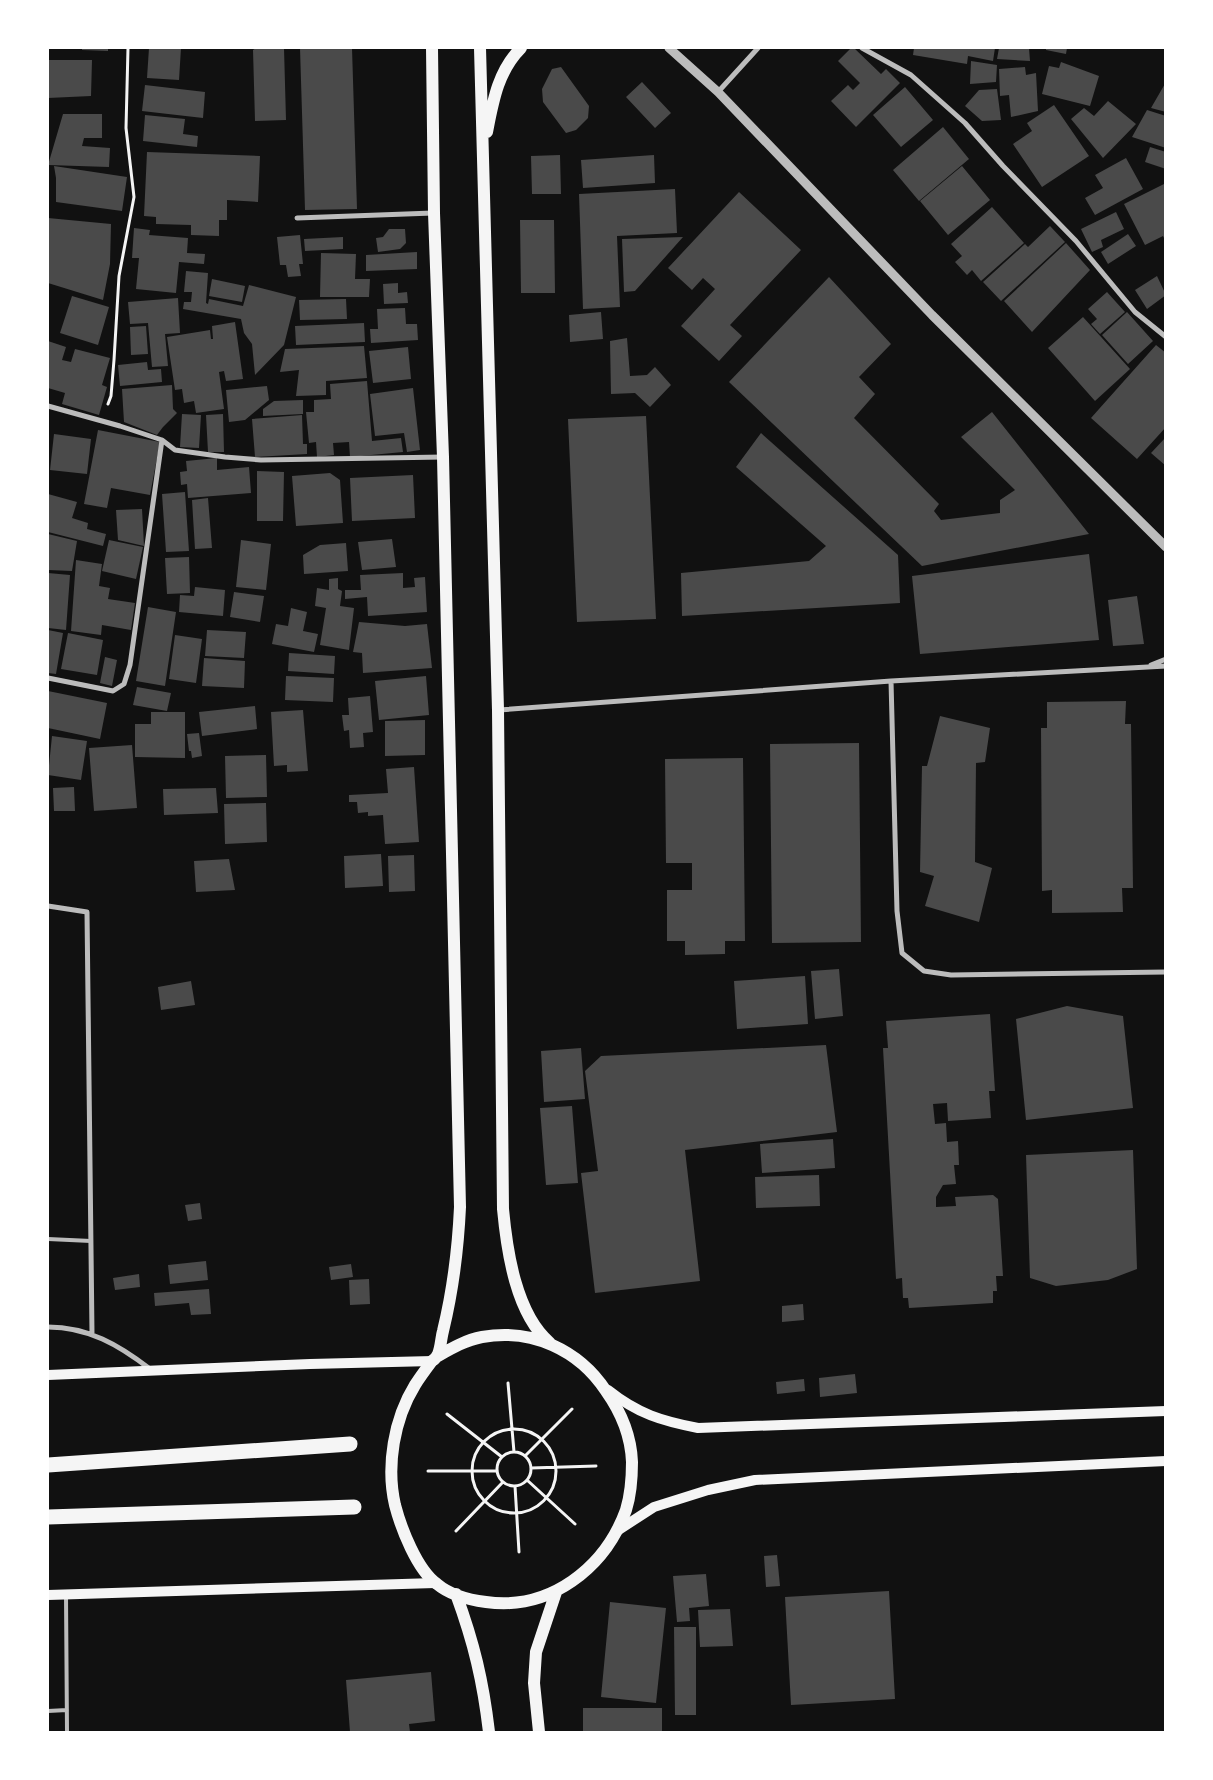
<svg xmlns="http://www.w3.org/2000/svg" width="1213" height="1780" viewBox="0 0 1213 1780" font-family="'Work Sans',sans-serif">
  <rect width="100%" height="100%" fill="#111"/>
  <path fill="#4a4a4a" d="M82 48H108V51L82 50Z
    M149 48H181L179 80 147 78Z
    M256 48H284L286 120 255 121 253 50Z
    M300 48H352L357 209 305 210Z
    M851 48H854L881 74 886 69 900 83 856 127 831 101 848 85 853 90 860 83 838 61Z
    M914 48H995L993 61 968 56 967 64 913 55Z
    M999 48H1029L1030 61 997 59Z
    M1046 48H1067L1066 54 1046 50Z
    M48 60H92L91 96 48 98Z
    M971 61 997 65 996 82 970 84Z
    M1061 62 1099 76 1090 106 1042 94 1049 66 1059 68Z
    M561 67 589 106 588 118 576 130 566 133 543 102 542 89 552 69Z
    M1025 67 1026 75 1036 73 1038 111 1011 117 1009 95 1000 96 999 69Z
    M642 82 671 113 655 128 626 97Z
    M1166 82V112L1151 108Z
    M145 85 205 92 203 118 142 111Z
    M905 87 933 120 901 147 873 115Z
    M997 89 1001 120 982 121 965 106 979 90Z
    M1108 101 1136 124 1103 158 1071 119 1084 108 1094 116Z
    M1054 105 1089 156 1042 187 1013 144 1032 131 1027 123Z
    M1147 110 1166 116V148L1132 137Z
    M63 114H102V138H84L82 146 110 148 109 167 48 165Z
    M145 115 185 119 183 134 198 136 197 147 143 141Z
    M943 127 969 159 919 201 893 170Z
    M1150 147 1166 152V169L1145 162Z
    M147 152 260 156 258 202 227 200V220H219V236L191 235V225L156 224V217L144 216Z
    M560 155 561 194H532L531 156Z
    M654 155 655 183 583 188 581 160Z
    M1126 158 1143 189 1095 215 1085 198 1103 188 1095 175Z
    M54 166 127 177 122 211 56 202V178Z
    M962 166 990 200 948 235 920 201Z
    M1166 183V242L1163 236 1145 245 1124 204Z
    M675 189 677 233 617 236 620 307 583 309 579 194Z
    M739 192 801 250 730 325 742 336 719 361 681 326 715 289 703 278 692 290 668 268Z
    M992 207 1024 243 981 281 972 270 967 275 955 262 962 256 951 244Z
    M1116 212 1124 229 1101 240 1103 247 1092 252 1081 229Z
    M48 218 111 224 110 264 103 300 48 283Z
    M520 220H554L555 293H521Z
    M1050 226 1065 242 1001 301 983 282 1025 244 1028 247Z
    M134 228 150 230 149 235 188 238 187 253 205 254 204 264 179 262 176 293 136 289 139 258H132Z
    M389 229H405L406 243 400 249 378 252 376 238 383 237Z
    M1128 234 1136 246 1108 264 1101 252Z
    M300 235 303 264H299L301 276 288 277 286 265H280L277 237Z
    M343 237V249L305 251 304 239Z
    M683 237 635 291 624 292 622 239Z
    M1066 243 1090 270 1032 332 1004 301Z
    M417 252V269L366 271V255Z
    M321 253 356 254 355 279H370L369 297H320Z
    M186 271 208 273 206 303 208 304 209 299 243 306 249 285 296 297 284 345 255 375 252 344 244 333 241 319 183 309 184 302H191L192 292H184Z
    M1157 276 1166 295 1147 309 1135 290Z
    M829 277 891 344 859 377 875 394 854 418 939 504 934 511 941 520 1000 513V500L1015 490 961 437 992 412 1089 534 922 566 729 382Z
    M212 279 245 286 242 302 209 296Z
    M398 283V293L407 292 408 303 384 304 383 284Z
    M1107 292 1125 312 1100 334 1091 324 1097 319 1088 309Z
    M72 296 109 307 98 345 60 333Z
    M178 298 180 333 165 334 168 366 152 367 148 323 130 324 128 302Z
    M346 299 347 319 300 320 299 300Z
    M405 308 406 324H417L418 340 371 343 370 329H378L377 309Z
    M601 312 603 339 570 342 569 315Z
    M1127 312 1153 341 1128 364 1102 335Z
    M1083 317 1130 369 1095 401 1048 348Z
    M235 322 243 379 226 381 224 371 219 372 224 409 196 413 194 401 184 403 182 389 175 390 167 337 210 330 211 339H213L212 326Z
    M364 323 365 342 296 345 295 326Z
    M146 326 148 354 131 355 130 327Z
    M627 338 630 376 647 375 655 367 671 385 650 407 635 393 611 394 610 341Z
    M48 341 66 347 62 360 71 362 75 349 110 358 102 385 107 387 99 415 62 404 65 393 48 388Z
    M1156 345 1166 353V427L1137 459 1091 418Z
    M364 346 367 378 326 381V395L296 396 299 370 280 372 285 349Z
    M408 347 411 379 373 383 369 351Z
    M147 362 148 370 161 369 162 382 120 386 118 365Z
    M367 381 372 441 401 438 403 452 350 457 349 442 333 443 334 455 317 457 316 442 309 443 306 412H314V400L331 399 330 384Z
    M172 385 173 409 177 413 163 427 157 435 124 422 122 389Z
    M267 386 269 400 245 420 229 422 226 390Z
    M413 388 420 450 407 452 404 433 375 436 370 394Z
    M303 400V414L263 416V409L274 401Z
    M182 414 201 415 199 448 180 447Z
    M223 414 224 452H208L206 415Z
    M302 415 303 444H307V454L255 457 252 419Z
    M646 416 656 619 577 622 568 419Z
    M98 430 160 442 150 495 111 488 107 508 84 504Z
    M761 433 898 555 900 603 682 616 681 573 809 561 826 546 736 467Z
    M54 434 91 439 87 474 50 470Z
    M1166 437V466L1151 453Z
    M217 458V470L249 467 251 493 188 498 187 484 181 485 180 472 187 471 186 461Z
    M257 471 284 472 283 521H257Z
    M330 473 340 480 343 523 296 526 292 476Z
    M413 475 415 518 352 521 350 478Z
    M185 492 189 551 166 552 162 494Z
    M48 494 77 502 72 518 88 523 87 529 106 534 103 546 48 532Z
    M208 498 212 548 195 549 192 500Z
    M142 509 144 546 118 540 116 510Z
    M48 534 77 541 72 571 48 570Z
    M392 539 396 567 362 570 358 542Z
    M109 540 143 547 136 579 102 571Z
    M241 540 271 544 266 590 236 587Z
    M346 543 348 571 304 574 303 555 320 545Z
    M1089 554 1099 640 920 654 912 576Z
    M189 557 190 593 167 594 165 558Z
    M76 560 102 564 99 586 110 588 108 599 135 603 131 630 102 625 101 635 71 631Z
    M48 573 70 575 66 630 48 628Z
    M403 573V588L415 587 414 578 425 577 427 612 368 616 367 597 345 599V590H361L360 575Z
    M338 578V589L342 591 340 606 354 608 349 650 320 645 326 608 315 606 317 588 329 590V579Z
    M195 587 225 590 223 616 179 612 180 595 194 596Z
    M234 592 264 596 260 622 230 617Z
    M1137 596 1144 644 1113 646 1108 600Z
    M148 607 176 612 165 686 136 681Z
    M291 608 307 612 303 631 318 634 314 652 272 644 276 624 288 626Z
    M359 622 405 626 427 624 432 668 363 673 362 653 353 652Z
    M48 630 63 633 56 674 48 673Z
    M207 630 246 632 244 658 205 656Z
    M68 633 103 640 97 675 61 669Z
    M175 635 202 639 196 683 169 679Z
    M289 653 335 656 334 674 288 671Z
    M105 657 117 660 112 686 100 683Z
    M204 658 245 661 244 688 202 686Z
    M286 676 334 678 333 702 285 700Z
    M426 676 429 715 379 720 375 681Z
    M137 687 171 693 167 711 133 705Z
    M48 691 107 703 100 739 48 728Z
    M370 696 373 732 363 733 364 747 350 748 349 730 344 731 342 715H349L348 698Z
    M1126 701 1125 724H1131L1133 888H1122L1123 912 1052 913V890L1042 891 1041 728H1047V702Z
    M255 706 257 729 202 736 199 712Z
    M303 710 308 771 287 772V765L274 766 271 712Z
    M151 712H185V758L135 757V724H151Z
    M940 716 990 728 985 762 976 763 975 862 992 868 979 922 925 906 934 876 920 872 922 766H927Z
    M425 720V755L385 756V721Z
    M199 733 202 756 192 758 191 751H189L187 734Z
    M52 736 87 741 81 780 48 775Z
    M859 743 861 942 772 943 770 744Z
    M132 745 137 808 94 811 89 748Z
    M266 755 267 797 226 798 225 756Z
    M743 758 745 941H725V954L685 955V941H667V890H692V863H666L665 759Z
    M414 767 419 842 385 844 383 815 368 816V812L358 813 357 802H349V795L388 793 386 769Z
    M74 787 75 811H54L53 788Z
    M216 788 218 813 164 815 163 789Z
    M266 803 267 842 225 844 224 804Z
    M381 854 383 886 345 888 344 856Z
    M414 855 415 891 389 892 388 856Z
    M229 859 235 890 196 892 194 861Z
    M839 969 843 1016 815 1019 811 971Z
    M805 976 808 1024 737 1029 734 981Z
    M191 981 195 1005 161 1010 158 987Z
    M1067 1006 1123 1016 1133 1108 1026 1120 1016 1019Z
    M990 1014 995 1091H989L991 1118 948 1121 947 1103 933 1104 935 1124 946 1123 947 1142 958 1141 959 1165H954L956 1184 943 1185 936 1197V1207L956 1206 955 1197 993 1195 998 1199 1003 1276H996L997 1291H993V1303L909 1308 908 1298H903L902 1278 896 1279 883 1048H888L886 1021Z
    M826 1045 837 1132 685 1150 700 1281 595 1293 581 1173 598 1171 585 1071 601 1056Z
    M581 1048 585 1099 544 1102 541 1051Z
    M572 1106 578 1183 546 1185 540 1108Z
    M833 1139 835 1168 762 1173 760 1144Z
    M1133 1150 1137 1269 1108 1280 1056 1286 1030 1278 1026 1155Z
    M819 1175 820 1206 756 1208 755 1177Z
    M200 1203 202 1219 188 1221 185 1205Z
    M206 1261 208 1280 170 1284 168 1265Z
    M351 1264 353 1277 331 1280 329 1267Z
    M139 1274 140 1287 115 1290 113 1278Z
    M369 1279 370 1304 350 1305 349 1280Z
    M209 1289 211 1314 191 1315 189 1303 155 1306 154 1293Z
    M803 1304 804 1320 782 1322V1306Z
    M855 1374 857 1393 820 1397 819 1378Z
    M804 1379 805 1391 777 1394 776 1382Z
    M777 1555 780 1586 766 1587 764 1556Z
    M706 1574 709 1606 689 1608 690 1621 677 1622 673 1576Z
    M889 1591 895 1699 791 1705 785 1597Z
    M610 1602 666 1608 656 1703 601 1697Z
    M730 1609 733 1646 700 1647 698 1610Z
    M674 1627H696V1715H675Z
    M431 1672 435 1721 409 1724 410 1732H350L346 1680Z
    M583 1708H662V1732H583Z"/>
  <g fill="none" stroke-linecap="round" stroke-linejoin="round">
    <path stroke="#f5f5f5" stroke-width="3" d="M108 404 111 396 114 360 119 276 134 197 126 128 128 48
      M508 1383 514 1452
      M447 1414 502 1457
      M472 1471a42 42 0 1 1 84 0a42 42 0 1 1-84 0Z
      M497 1469a17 17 0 1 1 34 0a17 17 0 1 1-34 0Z
      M525 1456 572 1409
      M531 1468 596 1466
      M428 1471H497
      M527 1480 575 1524
      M515 1486 519 1552
      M456 1531 503 1482"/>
    <path stroke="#bcbcbc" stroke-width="4" d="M48 1239 91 1241
      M66 1595 67 1732
      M48 1711 67 1710"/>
    <path stroke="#bcbcbc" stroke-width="5" d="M862 48 911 75 965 123 1003 166 1076 241 1135 312 1166 337
      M718 92 758 48
      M297 218 433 213
      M48 406 120 426 162 440 175 450 225 457 261 460 443 457
      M1151 665 1166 659
      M48 678 113 691 124 684 130 665 162 440
      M891 681 897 911 902 953 924 971 951 975 1166 972
      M499 710 891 681 1166 666
      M48 906 87 912 92 1333
      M48 1327C88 1327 119 1345 150 1369"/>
    <path stroke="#bcbcbc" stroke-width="9" d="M669 48 718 92 932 315 1166 547"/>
    <path stroke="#f5f5f5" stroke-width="10" d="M48 1375 310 1364 433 1361
      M608 1390C638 1414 662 1421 698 1428L1166 1411
      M617 1531 654 1507 708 1490 755 1480 1166 1461
      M48 1595 435 1583"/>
    <path stroke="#f5f5f5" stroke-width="12" d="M432 48 434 213 443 457 460 1207C458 1250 453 1290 443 1331 441 1338 441 1347 438 1354 437 1357 435 1359 432 1361 426 1369 420 1377 415 1385 394 1419 386 1466 395 1505 401 1528 417 1570 437 1584 450 1595 470 1600 486 1602 550 1611 605 1568 626 1510 631 1494 632 1478 632 1462 631 1436 621 1412 606 1391 579 1350 532 1328 482 1337 466 1340 452 1348 438 1356
      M480 48 498 710 503 1209C507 1252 516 1314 550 1343
      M487 132C493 101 498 71 521 48
      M456 1594C474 1643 483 1681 489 1732
      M539 1732 534 1683 536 1652 556 1592"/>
    <path stroke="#f5f5f5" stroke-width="15" d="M48 1465 350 1444
      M48 1517 354 1507"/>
  </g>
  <rect width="1213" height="1780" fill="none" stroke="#ffffff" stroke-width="98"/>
</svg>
